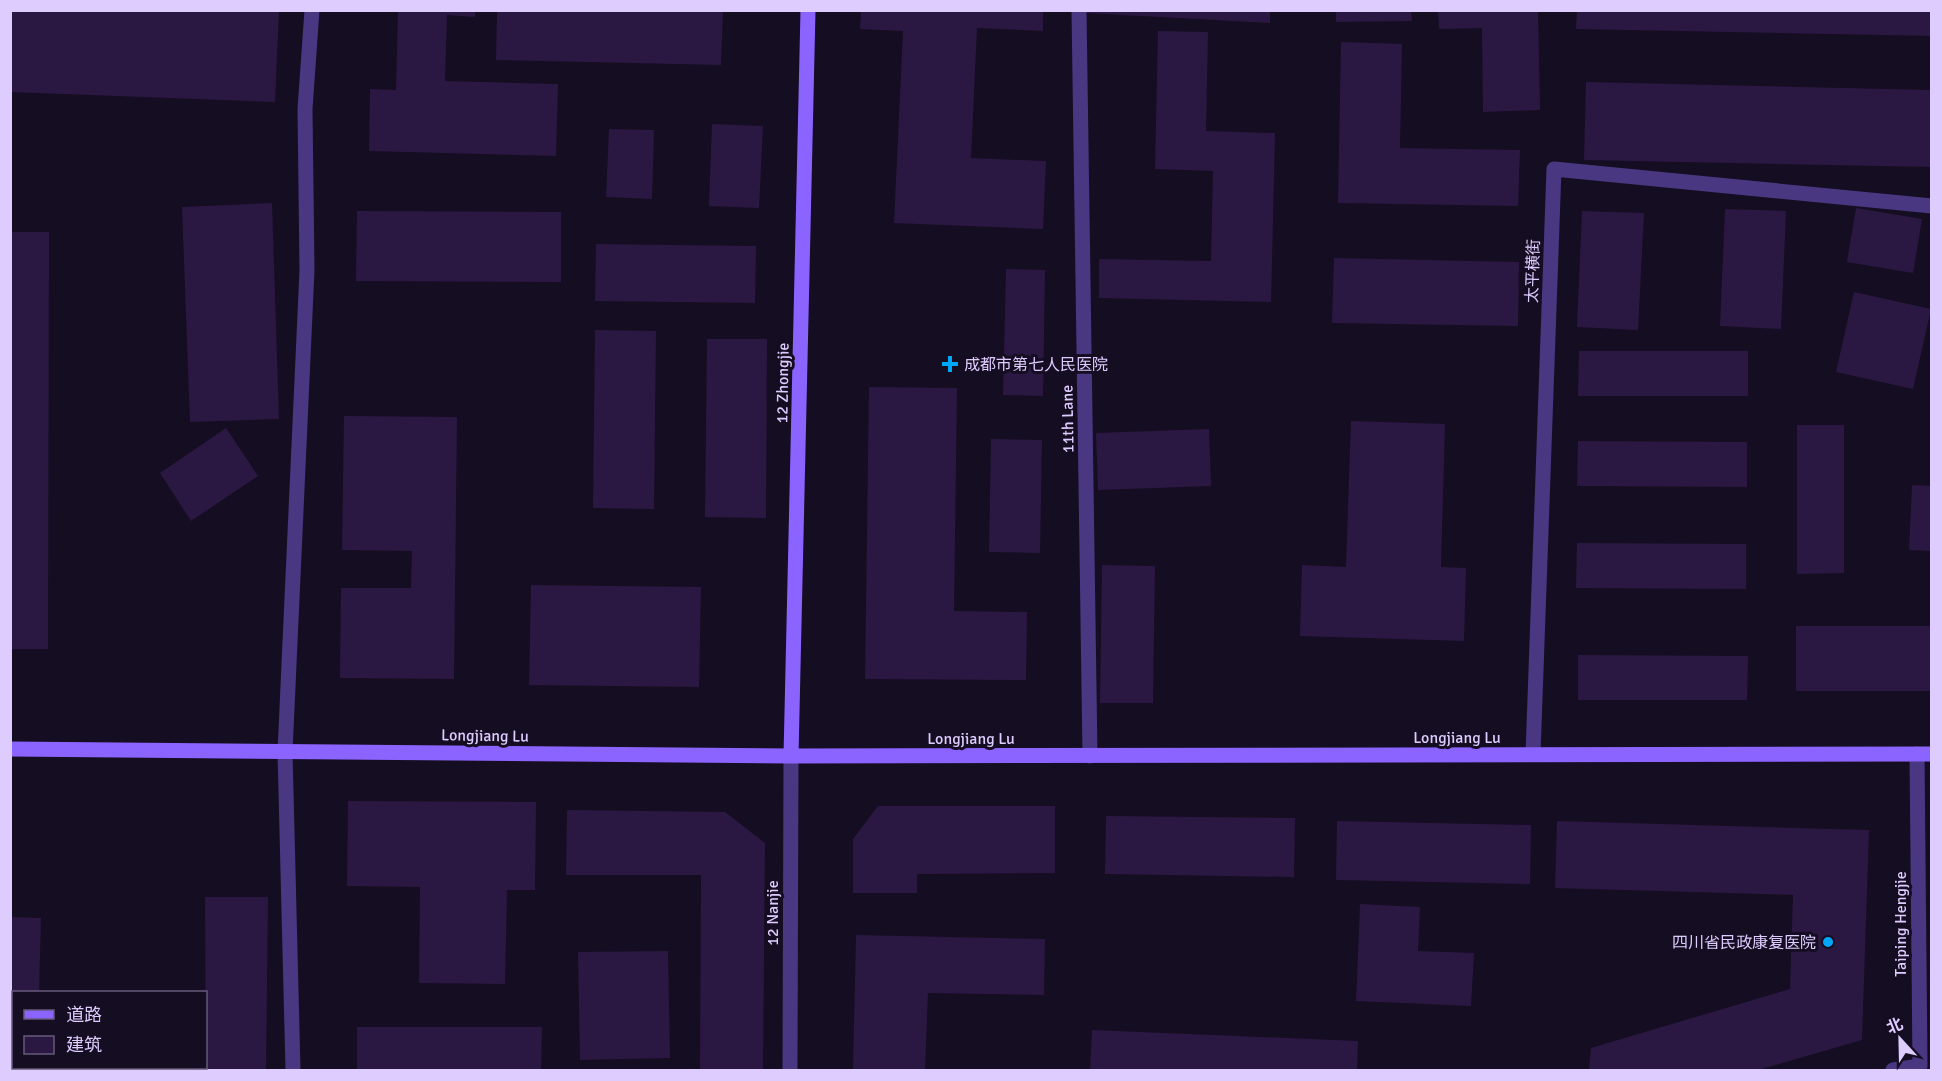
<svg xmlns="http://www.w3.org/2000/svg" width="1942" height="1081" viewBox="0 0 1942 1081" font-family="Signika,'Noto Sans SC',sans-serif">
  <rect width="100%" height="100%" fill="#150d21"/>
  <path fill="#2a1842" d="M10 10H279L275 102 10 92Z
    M398 10H475V17L447 15 445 81 558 84 556 156 369 151 370 89 396 90Z
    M497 10H723L721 65 496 60Z
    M861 10H1043V31L977 28 971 158 1046 161 1043 229 894 223 903 31 860 29Z
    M1086 10H1270V23L1086 13Z
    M1336 10H1411L1412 21 1336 22Z
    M1438 10H1538L1540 110 1483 112 1482 28 1439 29Z
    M1577 10H1932V36L1576 29Z
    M1158 31 1208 32 1206 131 1275 133 1271 302 1099 298V259L1211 261 1213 171 1155 169Z
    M1341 42 1402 44 1400 148 1520 150 1518 206 1338 203Z
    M1586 82 1932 90V167L1584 160Z
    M712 124 763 126 759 208 709 206Z
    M609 129 654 130 652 199 606 197Z
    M272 203 279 419 190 422 182 207Z
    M1856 208 1922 219 1913 273 1847 262Z
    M1725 209 1786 211 1781 329 1720 326Z
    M357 211 561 212V282L356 281Z
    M1582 211 1644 213 1638 330 1577 327Z
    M10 232H49L48 649H10Z
    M596 244 756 246 755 303 595 301Z
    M1334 258 1519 262 1518 326 1332 323Z
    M1006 269 1045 270 1043 396 1003 395Z
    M1854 292 1931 309 1913 389 1836 372Z
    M595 330 656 331 654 509 593 508Z
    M707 339H767L766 518 705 517Z
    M1579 351H1748V396H1578Z
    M869 387 957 388 954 611 1027 612 1026 680 865 679Z
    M344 416 457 417 454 679 340 678 341 588H411L412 551 342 550Z
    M1351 421 1445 424 1441 567 1466 568 1464 641 1300 636 1302 565 1346 567Z
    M1797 425H1844V573L1797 574Z
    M226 428 258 476 191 521 160 473Z
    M1209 429 1211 486 1098 490 1096 433Z
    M991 439 1042 440 1040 553 989 552Z
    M1578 441 1747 442V487L1577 486Z
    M1912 485 1932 486V551L1909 550Z
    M1577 543 1746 544V589L1576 588Z
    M1102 565 1155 566 1153 703H1100Z
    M531 585 701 587 699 687 529 685Z
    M1796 626H1932V691H1796Z
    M1578 655 1748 656 1747 700H1578Z
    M348 801 536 802 535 890H507L505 984 419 983 420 887 347 886Z
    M878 806H1055V873L917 874V893H853V839Z
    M567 810 725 812 765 843 763 1070H700L701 875H566Z
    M1106 816 1295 818 1294 877 1105 874Z
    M1337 821 1531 825 1530 884 1336 880Z
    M1557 821 1869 830 1862 1040 1758 1070H1589L1591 1048 1790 989 1793 895 1555 888Z
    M205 897H268L266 1070H171V1068H206Z
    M1360 904 1420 907 1418 951 1474 953 1471 1006 1356 1001Z
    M10 917 41 918 39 992H14V1068H38V1070H10Z
    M856 935 1045 939 1044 995 928 993 925 1070H853Z
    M668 951 670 1058 580 1060 578 952Z
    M357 1027H542L541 1070H357Z
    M1092 1030 1358 1041 1357 1070H1090Z"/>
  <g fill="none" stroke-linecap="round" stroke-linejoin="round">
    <path stroke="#4a3781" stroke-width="15" d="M1079 10 1090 756
      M1533 754 1554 169 1932 206
      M293 1070 285 752 307 270 305 109 312 10
      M790 1070 791 756
      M1893 1070 1920 1066 1917 754"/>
    <path stroke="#8b63ff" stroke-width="15" d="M10 749 791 756 1932 754
      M791 756 808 10"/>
  </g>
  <g fill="#00a6f7" stroke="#150d21" stroke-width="2">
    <path d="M947 355h6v6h6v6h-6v6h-6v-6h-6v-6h6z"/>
    <circle cx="1828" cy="942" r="6"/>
  </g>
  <g text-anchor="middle" stroke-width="6" stroke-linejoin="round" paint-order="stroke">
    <g font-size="16" fill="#deccff" stroke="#150d21">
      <text transform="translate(1532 271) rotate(-88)" y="6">太平横街</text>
      <text transform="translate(782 383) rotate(-89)" y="6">12 Zhongjie</text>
      <text transform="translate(1067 419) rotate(-91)" y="6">11th Lane</text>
      <text transform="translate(485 735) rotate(1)" y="6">Longjiang Lu</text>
      <text x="1457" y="743">Longjiang Lu</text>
      <text x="971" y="744">Longjiang Lu</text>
      <text transform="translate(772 913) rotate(-90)" y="6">12 Nanjie</text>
      <text transform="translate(1900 924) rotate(-90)" y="6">Taiping Hengjie</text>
    </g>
    <g font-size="16" fill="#deccff" stroke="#150d21" text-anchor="start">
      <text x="964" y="370">成都市第七人民医院</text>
      <text x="1816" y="948" text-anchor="end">四川省民政康复医院</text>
    </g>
  </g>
  <rect width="1942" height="1081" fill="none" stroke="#deccff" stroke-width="24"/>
  <rect x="12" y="991" width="195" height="78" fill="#150d21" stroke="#65597a" stroke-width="1.5"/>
  <rect x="24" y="1010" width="30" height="9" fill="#8b63ff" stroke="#65597a" stroke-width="1.5"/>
  <text x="66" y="1021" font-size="18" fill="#deccff">道路</text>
  <rect x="24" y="1036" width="30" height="18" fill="#2a1842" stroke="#65597a" stroke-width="1.5"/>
  <text x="66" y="1051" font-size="18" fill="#deccff">建筑</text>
  <g transform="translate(1900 1039) rotate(338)" stroke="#150d21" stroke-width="4.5" paint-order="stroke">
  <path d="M0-4.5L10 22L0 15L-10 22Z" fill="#deccff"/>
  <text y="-9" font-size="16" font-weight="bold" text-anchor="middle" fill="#deccff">北</text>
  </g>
</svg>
